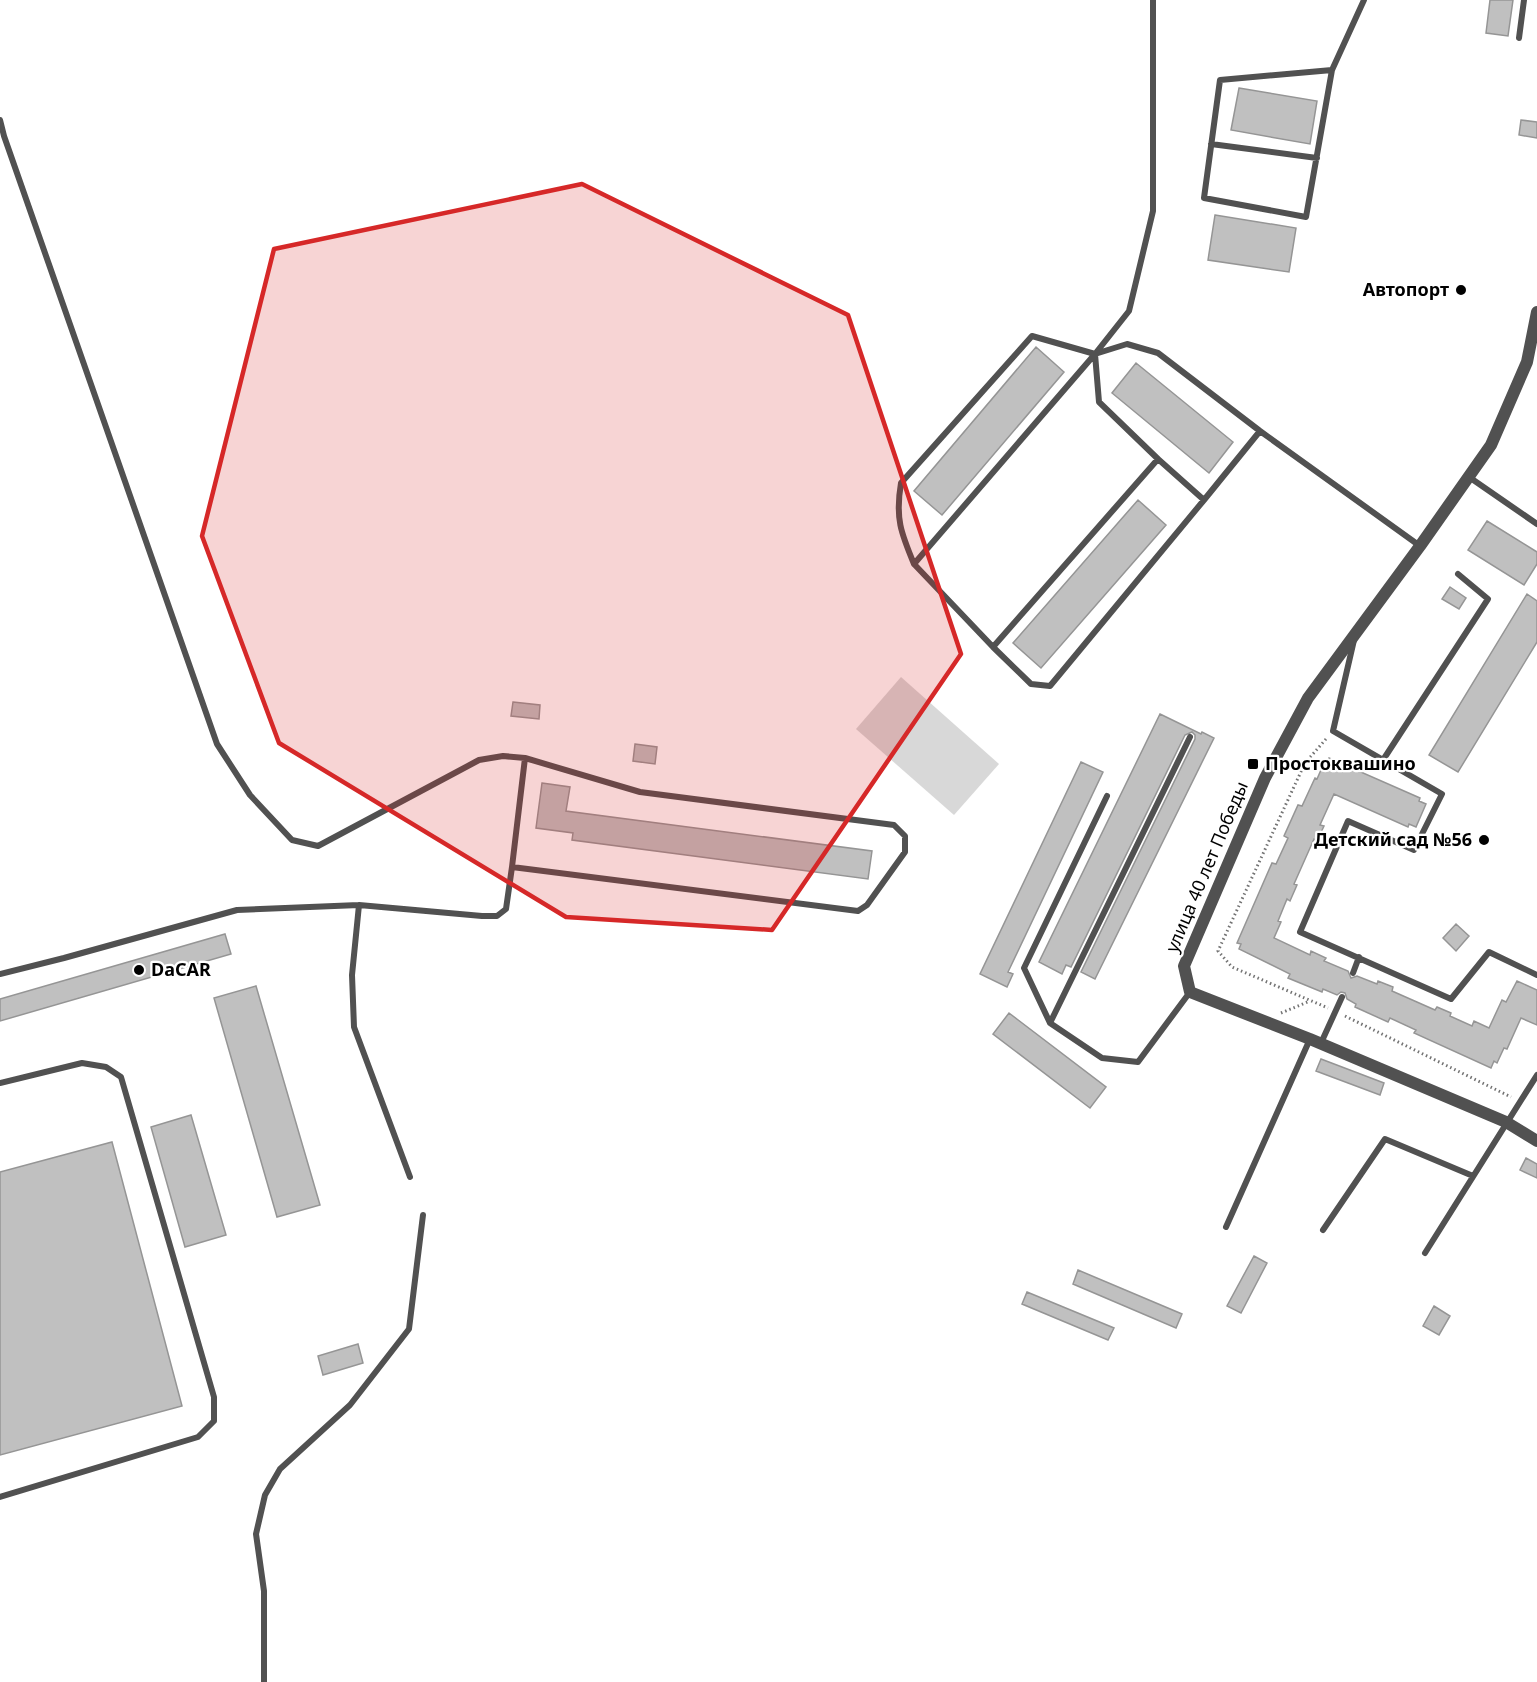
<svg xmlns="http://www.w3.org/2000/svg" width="1537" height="1682" viewBox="0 0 1537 1682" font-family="'Noto Sans',sans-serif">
  <rect width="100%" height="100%" fill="#fff"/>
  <path fill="#d8d8d8" d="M901 677 999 764 954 815 856 729Z"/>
  <path fill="#c0c0c0" stroke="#959595" stroke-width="1.5" d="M1490 0H1513L1508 36 1486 33Z
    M1239 88 1317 101 1310 144 1231 130Z
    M1521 120 1537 122V138L1519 135Z
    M1215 215 1296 228 1289 272 1208 260Z
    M1036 347 1064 372 942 515 914 491Z
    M1136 363 1233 442 1209 473 1112 393Z
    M1138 500 1166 525 1041 668 1013 643Z
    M1487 521 1537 552V564L1524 585 1468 550Z
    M1450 587 1466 598 1459 609 1442 599Z
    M1527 594 1537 601V642L1458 772 1429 755Z
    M513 702 540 705 539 719 511 716Z
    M1160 714 1201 734 1202 732 1214 738 1095 979 1081 972 1195 739V735L1192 732 1185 735 1071 967 1066 965 1062 974 1039 962Z
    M635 744 657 747 655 764 633 761Z
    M1329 758 1420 798 1419 801 1426 804 1416 827 1409 824 1408 827 1334 794 1320 825 1324 826 1317 841 1314 839 1294 884 1297 885 1290 901 1287 899 1278 921 1281 922 1274 938 1310 955 1311 951 1326 958 1324 961 1348 971 1351 978 1357 976 1377 984 1378 981 1393 987 1392 991 1435 1010 1437 1007 1451 1013 1450 1016 1472 1026 1474 1021 1489 1028 1502 1000 1506 1002 1517 981 1537 990V1025L1521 1018 1507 1049 1504 1048 1497 1063 1494 1061 1491 1068 1414 1033 1416 1030 1390 1018 1388 1022 1355 1007 1356 1004 1347 999 1345 993 1341 992 1337 995 1323 989 1322 992 1288 978 1290 974 1239 949 1241 944 1237 943 1272 863 1276 864 1288 838 1284 836 1298 805 1302 806 1315 778 1317 779 1324 763 1327 765Z
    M1081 762 1103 772 1008 972 1013 974 1007 987 980 974Z
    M542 783 570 787 566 811 872 851 868 879 572 840 573 833 536 828Z
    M1456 924 1469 936 1456 951 1443 938Z
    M225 934 231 954 0 1021V999Z
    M256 986 320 1205 277 1217 214 998Z
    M1009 1013 1106 1087 1090 1108 993 1034Z
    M1321 1059 1384 1083 1380 1095 1316 1071Z
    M191 1115 226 1235 185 1247 151 1127Z
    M112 1142 182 1406 0 1455V1172Z
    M1526 1158 1537 1164V1178L1520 1170Z
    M1254 1256 1267 1263 1241 1313 1227 1306Z
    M1078 1270 1182 1314 1176 1328 1073 1284Z
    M1027 1292 1114 1328 1108 1340 1022 1304Z
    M1434 1306 1450 1316 1439 1335 1423 1326Z
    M358 1344 363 1363 323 1375 318 1356Z"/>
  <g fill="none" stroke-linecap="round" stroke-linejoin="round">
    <path stroke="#737373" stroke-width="3" stroke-dasharray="1.5 3" stroke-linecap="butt" d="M1326 739 1305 763 1218 951 1232 967 1328 1008
      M1281 1013 1310 1001
      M1345 1016 1511 1097"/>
    <path stroke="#515151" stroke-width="6" d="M1519 38 1524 0
      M1332 70 1220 80 1204 198 1306 217 1332 70 1364 0
      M0 120 4 136 217 744 250 795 292 840 318 846 479 760 503 756 525 758 640 792 894 825 905 836V852L867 905 858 911 512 867 525 758
      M1211 144 1317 158
      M1095 354 1099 402 1158 459 993 647 914 564 1095 354 1129 311 1153 211V0
      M1158 459 1204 500 1260 431
      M1469 477 1537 524
      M914 564C901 533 895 518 901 483L1032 336 1095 354 1127 344 1158 353 1260 431 1420 546
      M1354 640 1333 731 1442 794 1414 850 1348 821 1300 932 1451 999 1489 952 1537 975
      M993 647 1031 684 1050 686 1204 500
      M1383 760 1488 599 1458 574
      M1107 796 1024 968 1050 1023 1102 1058 1138 1062 1190 992
      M359 905 482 916H497L506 909 512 867
      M1353 973 1359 957
      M0 974 64 958 237 910 359 905 352 975 354 1027 410 1177
      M1050 1023 1190 737
      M1321 1043 1342 997
      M0 1083 82 1063 106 1067 121 1077 214 1397V1421L198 1437 0 1497
      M1226 1227 1310 1039
      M1323 1230 1385 1139 1473 1176
      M1425 1253 1537 1075
      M264 1682V1591L256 1534 265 1495 280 1469 350 1405 409 1329 423 1215"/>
    <path stroke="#515151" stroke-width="12" d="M1537 312 1527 362 1491 445 1420 546 1308 698 1265 778 1184 966 1190 992 1310 1039 1506 1122 1537 1141"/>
  </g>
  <path fill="#d62828" fill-opacity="0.2" stroke="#d62828" stroke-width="4.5" stroke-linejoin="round" d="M582 184 848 315 961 654 772 930 566 917 279 743 202 536 274 249Z"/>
  <g fill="#000" stroke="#fff" stroke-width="2">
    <circle cx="1461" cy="290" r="6"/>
    <rect x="1247" y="758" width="12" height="12" rx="3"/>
    <circle cx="1484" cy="840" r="6"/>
    <circle cx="139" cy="970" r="6"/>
  </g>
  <g text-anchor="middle" stroke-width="4.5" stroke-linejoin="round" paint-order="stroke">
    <g font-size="18" font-weight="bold" fill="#000" stroke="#fff" text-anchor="end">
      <text x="1449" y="296">Автопорт</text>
      <text x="1265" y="770" text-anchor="start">Простоквашино</text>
      <text x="1472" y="846">Детский сад №56</text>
      <text x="151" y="976" text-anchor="start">DaCAR</text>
    </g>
    <g font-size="18" fill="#000" stroke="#fff">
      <text transform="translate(1207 867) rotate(-67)" y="6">улица 40 лет Победы</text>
    </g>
  </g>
</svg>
